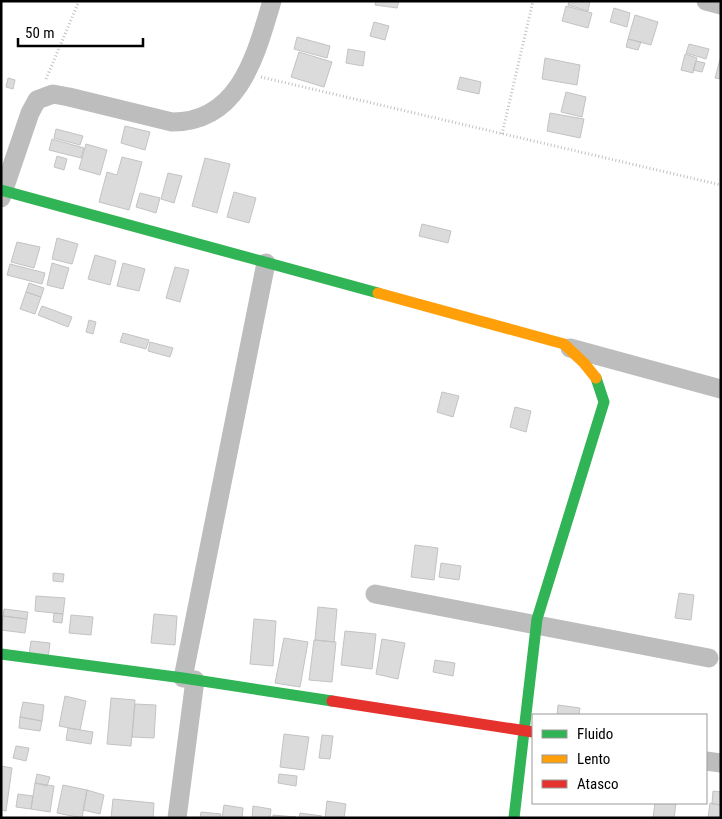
<svg xmlns="http://www.w3.org/2000/svg" width="722" height="819" viewBox="0 0 722 819" font-family="'Roboto Condensed',sans-serif">
  <rect width="100%" height="100%" fill="#fff"/>
  <path fill="#dbdbdb" stroke="#c3c3c3" d="M376 1H399L397 8 375 5Z
    M569 1H590L588 11 568 5Z
    M566 6 592 13 588 28 562 21Z
    M614 8 630 13 627 27 610 22Z
    M635 15 658 22 651 45 628 39Z
    M374 22 389 26 385 40 370 36Z
    M297 37 330 46 327 58 294 49Z
    M628 39 641 42 638 50 626 47Z
    M689 44 709 49 706 59 686 53Z
    M348 49 365 52 363 66 346 63Z
    M299 52 332 62 324 87 291 77Z
    M685 54 697 58 693 73 681 70Z
    M721 56V79L715 78Z
    M545 58 580 65 577 85 542 79Z
    M696 61 705 63 702 72 693 70Z
    M460 77 481 82 479 94 457 89Z
    M8 78 15 80 13 89 6 87Z
    M566 92 586 97 582 117 561 112Z
    M550 113 584 119 580 138 547 131Z
    M125 126 150 132 145 150 121 143Z
    M56 129 83 136 80 145 54 138Z
    M52 139 84 148 81 158 49 150Z
    M86 144 107 150 100 175 79 169Z
    M57 156 67 159 64 170 54 167Z
    M122 157 142 162 129 210 99 202 107 172 117 175Z
    M205 158 230 164 217 213 192 206Z
    M168 173 182 176 174 203 161 199Z
    M234 192 256 198 249 223 227 217Z
    M140 193 160 198 156 213 136 207Z
    M422 224 451 231 448 243 419 236Z
    M57 238 78 244 72 264 52 259Z
    M17 242 40 247 34 268 11 262Z
    M95 255 116 261 110 285 88 279Z
    M52 263 69 268 63 289 47 285Z
    M123 263 145 269 139 291 117 286Z
    M10 264 45 273 42 284 7 275Z
    M175 267 189 270 180 302 166 298Z
    M29 283 44 288 41 297 26 292Z
    M26 292 41 297 35 314 20 309Z
    M42 306 72 317 68 327 38 315Z
    M89 320 96 322 93 334 86 332Z
    M123 333 149 340 146 349 120 342Z
    M150 342 173 348 170 357 148 351Z
    M442 392 459 396 453 417 437 412Z
    M515 407 531 411 526 432 510 427Z
    M415 545 438 548 434 580 411 577Z
    M441 563 461 566 459 580 439 577Z
    M53 573 64 574 63 582 53 581Z
    M679 593 694 595 691 620 675 618Z
    M36 596 65 598 63 614 35 611Z
    M318 607 337 609 334 642 315 640Z
    M4 609 28 612 27 619 3 616Z
    M54 613 63 614 62 623 53 622Z
    M154 614 177 616 175 645 151 643Z
    M71 615 93 617 91 635 69 633Z
    M3 616 27 619 25 633 1 630Z
    M254 619 276 621 273 666 250 664Z
    M345 631 376 634 372 669 341 665Z
    M284 638 308 642 300 687 275 683Z
    M382 639 405 643 398 679 376 674Z
    M314 640 336 642 332 682 309 680Z
    M31 641 50 643 48 658 29 655Z
    M435 660 455 663 453 676 433 672Z
    M65 696 86 701 80 730 59 726Z
    M111 698 135 700 131 746 107 744Z
    M23 702 44 705 42 721 20 717Z
    M135 704 156 705 154 738 132 737Z
    M558 705 580 708 579 715H557Z
    M20 717 42 721 40 731 19 728Z
    M68 728 93 732 91 744 66 740Z
    M284 734 309 737 304 770 280 767Z
    M322 735 333 736 330 759 319 758Z
    M16 746 29 748 26 761 13 758Z
    M1 766 12 768 6 811 1 810Z
    M37 774 50 777 47 786 35 783Z
    M279 774 297 776 296 786 278 783Z
    M35 783 54 786 50 812 31 809Z
    M63 785 87 790 82 818 57 813Z
    M87 790 104 795 100 814 83 810Z
    M713 791 721 792V805L712 804Z
    M18 794 33 796 31 809 16 807Z
    M113 799 154 803 153 818H111Z
    M327 801 346 804 344 818H325Z
    M655 803H676L674 818H653Z
    M710 803 721 805V818H708Z
    M224 805 243 808 242 818H222Z
    M253 806 271 809 270 818H252Z
    M201 812 221 814 220 818H200Z
    M300 813 322 816 321 818H299Z
    M273 815 296 817 273 818Z"/>
  <g fill="none" stroke-linecap="round" stroke-linejoin="round">
    <path stroke="#c2c2c2" stroke-width="3" stroke-dasharray="1 2.5" stroke-linecap="butt" d="M261 77 721 185
      M46 79 79 1
      M502 134 533 1"/>
    <path stroke="#bdbdbd" stroke-width="19" d="M706 1 721 5
      M1 198 30 113 37 100 53 94 69 97 172 122C240 122 256 54 272 1
      M570 348 721 389
      M375 594 709 658
      M183 678 266 263
      M706 761 721 763
      M177 818 195 680"/>
    <path stroke="#30b455" stroke-width="11" d="M1 190 378 293
      M1 654 183 678 332 701
      M514 818 537 619 604 402 596 378"/>
    <path stroke="#ff9f0a" stroke-width="11" d="M378 293 564 344 584 363 596 378"/>
    <path stroke="#e5322d" stroke-width="11" d="M332 701 533 732"/>
  </g>
  <rect width="722" height="819" fill="none" stroke="#000000" stroke-width="5"/>
  <rect x="532" y="714" width="175" height="90" fill="#ffffff" stroke="#999999"/>
  <rect x="542" y="730" width="25" height="8" fill="#30b455" stroke="#999999"/>
  <text x="577" y="739" font-size="15" fill="#000000">Fluido</text>
  <rect x="542" y="755" width="25" height="8" fill="#ff9f0a" stroke="#999999"/>
  <text x="577" y="764" font-size="15" fill="#000000">Lento</text>
  <rect x="542" y="780" width="25" height="8" fill="#e5322d" stroke="#999999"/>
  <text x="577" y="789" font-size="15" fill="#000000">Atasco</text>
  <path d="M18 38v8h125v-8" fill="none" stroke="#000000" stroke-width="2.5"/>
  <text x="25" y="38" font-size="15" fill="#000000" stroke="#ffffff" stroke-width="4" paint-order="stroke">50 m</text>
</svg>
